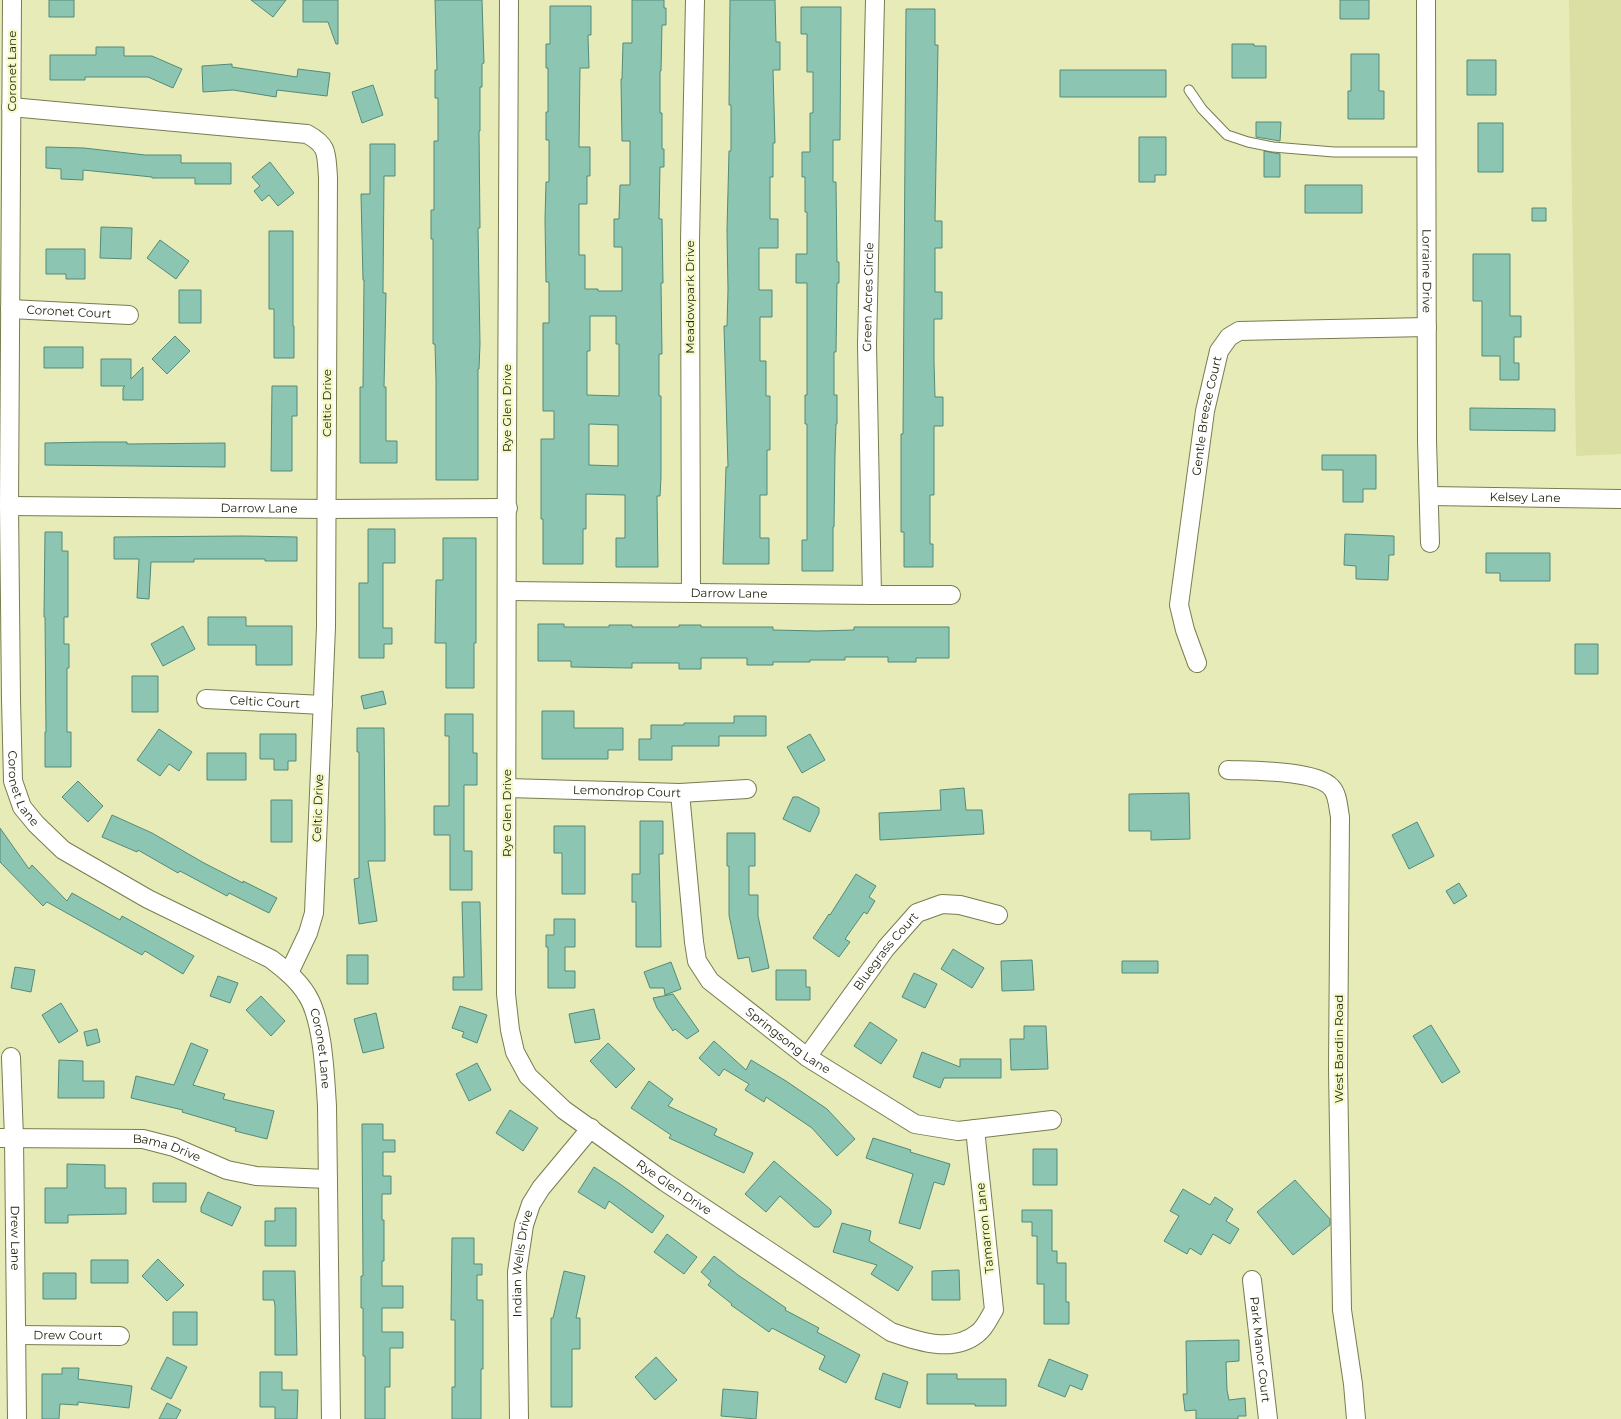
<svg xmlns="http://www.w3.org/2000/svg" width="1621" height="1419" viewBox="0 0 1621 1419" font-family="Montserrat,sans-serif">
  <rect width="100%" height="100%" fill="#e7ebb8"/>
  <path fill="#dbdfa4" d="M1569 0H1621V454L1576 456Z"/>
  <path fill="#8cc6b3" stroke="#528b79" fill-rule="evenodd" d="M49 0H74V17H49Z
    M251 0H286L273 17Z
    M303 0H338V44H336L328 22H303Z
    M435 0H482L484 63 482 64V87H480V131H479L480 228H478L480 344 479 369H478V480H436V380L435 344H433V239H431V210H434V141H438V98H435V70H437Z
    M632 0H664V8H666V25H662L661 71H660V113H662V149H664V167H660L659 219H662L663 283H661L662 354H659V396H661V477L660 496H657L658 567H616V538H625V495L586 494V529H583V564H543V519H541V439H554V411H543V323H549V282H546L545 219 546 182H549V140H546V112H548V68H546V44H550V6H591V35H588L589 68H580L579 147H590V176H587V204H579V255H585V289H598V291H622V247H614V219H619L620 185H630V141H622L621 79H622L623 43H632ZM590 316H616V344H619V396L587 395V351H590ZM589 424 618 425V466L589 465Z
    M730 0H775L776 42H780V70H773L775 143H773V177H770V219H778V248H759V290H772V317H760V361H766V396H770V450H767V495H760V538H769V564H723L726 467H728L724 326H727L728 290 727 230 729 151H731V105H729Z
    M1340 0H1369V19H1340Z
    M801 7H841L840 140H833V182H836L837 262H839V283H837L836 352H834V395H837V424H836L835 453 834 527H833V571H802V540H807V424H805V395H807V283H796V254H807V212H805V177H802V152H810V113H813V72H807V34H801Z
    M906 9H935V45H938L935 221H942V248H935V292H942V319H934V362L935 397H943V426H934V495H930V544H933V567H904V532H901V434H903Z
    M1232 44H1254V46H1266V78H1232Z
    M96 47H124V56H152L182 69 173 88 148 77H85V80H50V55H96Z
    M1351 54H1379V91H1384V119H1348V91H1351Z
    M1467 60H1496V95H1467Z
    M232 64V67L297 77 298 69 330 73 327 96 277 90 276 97 233 90 203 92 202 66Z
    M1060 70H1166V97H1060Z
    M373 85 383 115 362 123 352 92Z
    M1256 122H1281L1280 141 1256 137Z
    M1478 123H1503V172H1478Z
    M1139 137H1166V175H1155V182H1139Z
    M370 144H395V176H384L383 293H386L384 387H386V441H397V463H360V387H363L364 280H363L361 194H370Z
    M46 147 84 148 145 155H181V163H231V184H195V178H152V177L83 170V180L61 179V169L46 168Z
    M1264 151 1280 154V177H1264Z
    M270 162 294 193 278 206 269 195 262 201 254 191 260 186 252 177Z
    M1305 185H1362V213H1305Z
    M1532 208H1546V221H1532Z
    M101 227 132 228 131 259 100 258Z
    M269 231H293V326H294V358H274V309H269Z
    M160 240 189 261 176 279 147 258Z
    M46 249H85V279H66V274H46Z
    M1473 254H1510V316H1521V337H1514V363H1519V380H1500V356H1482V301H1473Z
    M179 290H201V323H179Z
    M175 336 190 351 167 374 152 359Z
    M44 347H83V368H44Z
    M101 359H131V379L143 367V400H123V388L125 386H101Z
    M272 386H297V416H292V471H271Z
    M1470 408 1555 409V431L1470 430Z
    M96 442H127V444L225 443V467L45 465V443Z
    M1322 455H1376V489H1363V502H1343V470H1322Z
    M368 529H395V563H383V628H392V644H384V658H359V583H368Z
    M45 532H62V551H68V617H64V644H69V668H67V732H71V767H45V732H46L45 617H44Z
    M1345 534 1394 536V555H1389L1388 580 1356 579V566L1344 565Z
    M243 536 297 537V561H265V559H194V562H151L149 599 137 598 139 559H114V537Z
    M443 538H476V643H474V688H446V643H435L436 580H443Z
    M1486 553H1550V581H1500V573H1486Z
    M208 617H246V626H292V665H256V645H208Z
    M538 624H564V627H609V625H632V627H679V625H701V627H773V630L818 631 854 630V627H949V658H916V662H888V657H845V660H810V662H773V665H747V658H701V669H679V663H632V668L571 667V661H538Z
    M183 626 195 649 163 666 151 644Z
    M1575 644H1598V674H1575Z
    M132 676H158V712H132Z
    M383 691 386 704 364 709 361 696Z
    M542 711H574V728H623V750H608V759H542Z
    M445 714H473V753H477V785H464V851H472V890H450V835H434V806H449V736H445Z
    M734 716H766V736H719V746H672V760H639V739H651V725H684V723H734Z
    M357 728H384L385 822V861H368L377 921 359 924 354 879 359 878V752H357Z
    M159 729 192 752 179 771 169 764 160 776 137 760Z
    M260 734H296V761H288V770H274V759H260Z
    M810 734 825 760 802 773 787 747Z
    M207 753H246V780H207Z
    M78 781 103 806 88 822 62 797Z
    M964 788 966 810H982L984 834 880 840 879 813 941 810 940 790Z
    M1189 793 1190 839 1151 840V831H1129V794Z
    M793 797H798L819 808V813L810 832 783 819Z
    M271 800H292V842H271Z
    M112 815 152 833 204 863 243 883V881L277 898 269 913 229 893 227 896 180 871 178 873 138 850 137 852 102 837Z
    M640 821H663V854H659L661 947H636V902H632V874H640Z
    M1417 822 1434 856 1409 869 1392 835Z
    M554 826H585V894H562V853H554Z
    M0 828 29 869 32 865 67 901 72 893 120 920 122 916 194 956 183 974 145 951 142 955 47 902 43 906 0 862Z
    M727 833H755V866H749V895H758V916L769 968 752 972 749 957 738 959 729 915V866H727Z
    M856 874 876 886 869 897 875 901 867 914 864 912 845 939 850 942 839 957 813 938 829 914 830 915Z
    M1459 883 1467 896 1454 904 1446 891Z
    M462 902H480L482 990H453V977H464Z
    M554 919H575V947H565V971H575V988H548V947H546V935H554Z
    M953 949 984 968 972 988 941 969Z
    M347 955H368V984H347Z
    M1032 960 1034 990 1002 991 1001 961Z
    M1122 961H1158V973H1122Z
    M671 962 681 989 665 995 664 988H650L644 972Z
    M15 967 35 970 31 992 11 988Z
    M776 970H806V987H810V1000H776Z
    M914 973 937 984 925 1008 902 997Z
    M218 976 238 983 230 1003 210 996Z
    M673 994 699 1031 687 1039 675 1029 673 1031 657 1008 653 998Z
    M261 996 285 1021 271 1036 246 1010Z
    M61 1003 78 1031 59 1043 42 1015Z
    M460 1006 487 1015 477 1043 462 1037 464 1032 452 1028Z
    M594 1009 600 1039 575 1043 569 1014Z
    M376 1013 384 1048 363 1053 354 1019Z
    M870 1022 897 1040 881 1064 854 1046Z
    M1431 1025 1460 1072 1442 1083 1413 1036Z
    M1024 1026H1046L1048 1069 1011 1070 1010 1039H1024Z
    M97 1029 100 1042 87 1046 84 1032Z
    M714 1041 746 1070 751 1060 786 1081 827 1109 855 1139 837 1156 812 1128 766 1097 764 1102 745 1090 749 1084 724 1069 719 1076 699 1058Z
    M191 1043 208 1050 193 1085 225 1094 223 1099 274 1111 267 1139 235 1131 236 1128 182 1112 183 1110 131 1098 136 1076 174 1085Z
    M608 1043 635 1069 616 1088 590 1061Z
    M922 1052 960 1067V1059H1001V1078H944L940 1088 913 1077Z
    M59 1060 83 1061V1081H104V1098H58Z
    M477 1063 491 1090 469 1101 456 1074Z
    M649 1081 673 1099 668 1106 717 1129 714 1135 753 1153 744 1173 669 1138 671 1135 631 1108Z
    M510 1110 538 1128 523 1151 496 1133Z
    M362 1124H383V1140H395V1152H383V1176H391V1194H382V1220H384V1261H382V1286H403V1308H382V1332H403V1348H390V1387H385V1419H365V1356H363V1308H361V1276H363Z
    M873 1138 911 1150 910 1152 950 1164 944 1185 934 1182 920 1229 899 1223 913 1174 866 1158Z
    M1033 1149H1057V1185H1033Z
    M774 1161 831 1210V1214L819 1227H814L780 1196 766 1212 745 1194Z
    M67 1164 105 1165V1188H126V1214L68 1215V1223H45V1188H67Z
    M594 1167 620 1184 664 1216 652 1233 609 1201 605 1209 578 1192Z
    M1295 1180 1330 1219V1225L1293 1255 1257 1212Z
    M153 1183H186V1202H153Z
    M1183 1189 1210 1205 1215 1197 1233 1209 1226 1221 1239 1229 1230 1244 1213 1234 1201 1255 1190 1248 1187 1254 1164 1241 1179 1216 1170 1211Z
    M208 1192 241 1207 232 1226 201 1212V1207Z
    M275 1208H296V1246H265V1221H275Z
    M1022 1210H1052V1251H1057V1263H1066V1302H1069V1324H1044V1284H1037V1236H1032V1222H1022Z
    M842 1223 871 1231 869 1241 913 1267 898 1291 871 1274 877 1265 833 1252Z
    M667 1234 697 1257 684 1274 654 1252Z
    M452 1238H474V1264H482V1275H477V1300H483V1369H481V1419H452V1387H455V1320H451Z
    M714 1256 738 1275 786 1308 785 1310 819 1328 817 1332 860 1355 846 1383 819 1369 825 1356 772 1328 769 1332 731 1305 732 1304 708 1285 711 1281 701 1272Z
    M158 1259 184 1285 167 1301 142 1276Z
    M91 1260H128V1283H91Z
    M959 1270 960 1300H932V1271Z
    M263 1271H295L297 1355H275V1306L274 1300H263Z
    M564 1271 585 1276 576 1318H580V1349H572V1407H551V1318H553Z
    M43 1273H76V1299H43Z
    M173 1312H197V1345H173Z
    M1239 1340V1361L1226 1362 1227 1390 1229 1400 1245 1398 1246 1416H1238V1419H1196V1410L1185 1411 1183 1394H1187L1186 1341Z
    M167 1357 187 1367 171 1399 151 1389Z
    M656 1357 677 1380 655 1400 635 1377Z
    M1049 1359 1088 1375 1082 1390 1070 1385 1065 1397 1038 1386Z
    M62 1368H79L78 1379 132 1386 129 1408 78 1402V1405L60 1404 59 1419H42V1374H62Z
    M260 1372H282V1390H298L297 1419H275V1407H260Z
    M883 1373 908 1382 900 1408 875 1399Z
    M927 1374H957V1379H1006V1406H975V1404H927Z
    M723 1389 758 1392 756 1419 721 1416Z
    M167 1403 181 1410 176 1419H159Z"/>
  <g fill="none" stroke-linecap="round" stroke-linejoin="round">
    <defs>
      <path id="lane" d="M1189 90 1202 109 1227 135 1248 142 1273 147 1334 152H1427"/>
      <g id="street">
        <path id="s1" d="M12 0 9 506 11 699 13 781 22 807 36 824 63 850 148 899 271 959C284 969 298 980 307 995 323 1020 325 1076 327 1106L331 1419"/>
        <path id="s2" d="M509 0C506 331 507 663 506 994L510 1030 515 1052 528 1076 564 1110 665 1182 891 1332C917 1341 953 1354 978 1333 985 1328 989 1318 994 1310L975 1129"/>
        <path id="s3" d="M1426 0 1427 441 1430 543"/>
        <path d="M11 107 307 134C329 146 326 154 328 177L326 627 314 913 308 933 289 973"/>
        <path id="s4" d="M10 309 129 315"/>
        <path id="s5" d="M1430 496 1621 499"/>
        <path id="s6" d="M9 506 326 509 508 508"/>
        <path id="s7" d="M508 591 872 595H951"/>
        <path d="M691 593 690 241 695 0"/>
        <path id="s8" d="M872 595 867 345 875 0"/>
        <path id="s9" d="M1197 663 1185 630 1179 605 1205 411 1219 351 1229 337 1239 331 1427 327"/>
        <path id="s10" d="M206 699 323 705"/>
        <path d="M1228 770C1252 771 1315 770 1331 787 1338 794 1338 807 1340 817L1338 1069 1342 1310 1353 1384 1356 1419"/>
        <path id="s11" d="M507 788 680 793 747 789"/>
        <path id="s12" d="M680 793 694 942 697 961 710 981 807 1057 915 1124 958 1131 1052 1120"/>
        <path id="s13" d="M11 1057 14 1138 17 1419"/>
        <path id="s14" d="M807 1057 886 948 917 913 942 904 960 905 998 915"/>
        <path id="s15" d="M0 1138 143 1139 174 1147 227 1170 256 1176 328 1179"/>
        <path id="s16" d="M1252 1280 1268 1419"/>
        <path id="s17" d="M17 1335 120 1336"/>
        <path id="s18" d="M519 1419 517 1272 524 1225 531 1204 541 1188 591 1128"/>
      </g>
    </defs>
    <use href="#lane" stroke="#797c4e" stroke-width="11"/>
    <use href="#street" stroke="#797c4e" stroke-width="20"/>
    <use href="#lane" stroke="#fff" stroke-width="9"/>
    <use href="#street" stroke="#fff" stroke-width="18"/>
  </g>
  <g text-anchor="middle" stroke-width="4.5" stroke-linejoin="round" paint-order="stroke">
    <g font-size="12" fill="#242511" stroke="#f4f9c5">
      <text transform="translate(12 71) rotate(-90)" y="4">Coronet Lane</text>
      <text dy="4" stroke="none"><textPath href="#s3" startOffset="271">Lorraine Drive</textPath></text>
      <text transform="translate(690 297) rotate(-90)" y="4">Meadowpark Drive</text>
      <text dy="4" stroke="none"><textPath href="#s8" startOffset="298">Green Acres Circle</textPath></text>
      <text dy="4" stroke="none"><textPath href="#s4" startOffset="59">Coronet Court</textPath></text>
      <text transform="translate(327 403) rotate(-90)" y="4">Celtic Drive</text>
      <text transform="translate(507 408) rotate(-90)" y="4">Rye Glen Drive</text>
      <text dy="4" stroke="none"><textPath href="#s9" startOffset="252">Gentle Breeze Court</textPath></text>
      <text dy="4" stroke="none"><textPath href="#s5" startOffset="95">Kelsey Lane</textPath></text>
      <text dy="4" stroke="none"><textPath href="#s6" startOffset="250">Darrow Lane</textPath></text>
      <text dy="4" stroke="none"><textPath href="#s7" startOffset="221">Darrow Lane</textPath></text>
      <text dy="4" stroke="none"><textPath href="#s10" startOffset="59">Celtic Court</textPath></text>
      <text dy="4" stroke="none"><textPath href="#s1" startOffset="791">Coronet Lane</textPath></text>
      <text dy="4" stroke="none"><textPath href="#s11" startOffset="120">Lemondrop Court</textPath></text>
      <text transform="translate(318 808) rotate(-88)" y="4">Celtic Drive</text>
      <text transform="translate(507 813) rotate(-90)" y="4">Rye Glen Drive</text>
      <text dy="4" stroke="none"><textPath href="#s14" startOffset="132">Bluegrass Court</textPath></text>
      <text dy="4" stroke="none"><textPath href="#s12" startOffset="291">Springsong Lane</textPath></text>
      <text dy="4" stroke="none"><textPath href="#s1" startOffset="1210">Coronet Lane</textPath></text>
      <text transform="translate(1339 1049) rotate(-90)" y="4">West Bardin Road</text>
      <text dy="4" stroke="none"><textPath href="#s15" startOffset="168">Bama Drive</textPath></text>
      <text dy="4" stroke="none"><textPath href="#s2" startOffset="1264">Rye Glen Drive</textPath></text>
      <text transform="translate(985 1228) rotate(-96)" y="4">Tamarron Lane</text>
      <text dy="4" stroke="none"><textPath href="#s13" startOffset="181">Drew Lane</textPath></text>
      <text dy="4" stroke="none"><textPath href="#s18" startOffset="156">Indian Wells Drive</textPath></text>
      <text dy="4" stroke="none"><textPath href="#s17" startOffset="51">Drew Court</textPath></text>
      <text dy="4" stroke="none"><textPath href="#s16" startOffset="70">Park Manor Court</textPath></text>
    </g>
  </g>
</svg>
